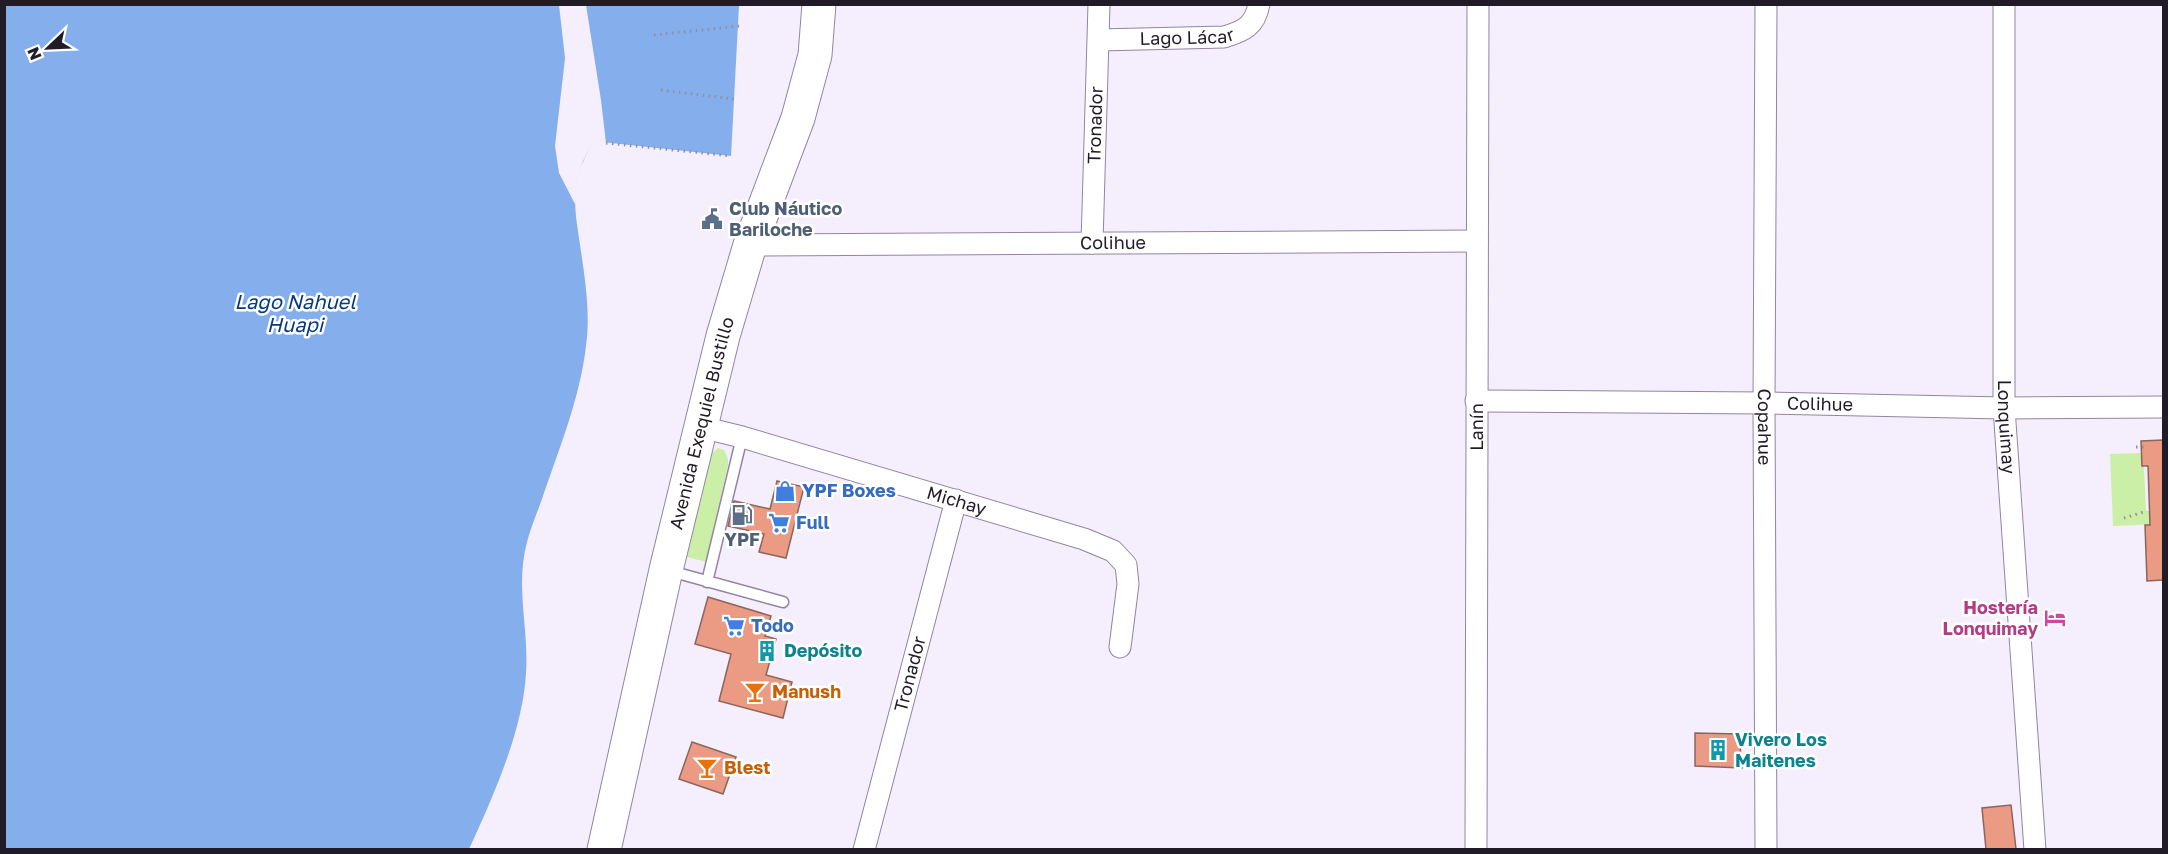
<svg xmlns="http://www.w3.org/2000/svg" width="2168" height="854" viewBox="0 0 2168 854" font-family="'Golos Text',sans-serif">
  <rect width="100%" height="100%" fill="#f5eefc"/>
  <path fill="#ccefa7" d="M718 448 724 450 728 459V465L706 562 687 557 711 454Z
    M2141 453 2142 466H2144L2146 511H2163V524L2113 526 2110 454Z"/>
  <path fill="#84aeec" d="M5 5H739L731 156 593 141C587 154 580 166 577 179 573 199 576 218 579 238 584 273 591 310 586 346 580 398 559 449 542 499 537 513 531 527 527 542 515 587 529 628 526 673 523 730 493 797 469 849L5 850Z"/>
  <path fill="#f5eefc" d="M559 5H586L601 100 606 143 593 142 583 161 577 180 575 204 559 173 555 146 565 58Z"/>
  <path fill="#eb9b84" stroke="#8a665c" stroke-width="1.5" d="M2163 440V580L2147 581 2145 525H2150L2148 466H2142L2141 441Z
    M777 481 804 487 786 558 759 552 764 534 728 526 734 501 770 509Z
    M708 597 771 616 765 636 776 639 766 675 792 682 783 718 719 701 731 654 695 644Z
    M1695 733 1739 734 1742 768 1695 766Z
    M692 742 736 757 723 794 679 779Z
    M2011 805 2016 849H1986L1982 808Z"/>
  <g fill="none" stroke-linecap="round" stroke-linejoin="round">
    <defs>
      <path id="service" d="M670 571 783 602
        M707 582 742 437"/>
      <g id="minor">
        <path id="s1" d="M1766 4 1764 403 1766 850"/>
        <path id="s2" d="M2004 4V408L2035 850"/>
        <path id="s3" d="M1099 40 1224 37C1244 31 1255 26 1259 4"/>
        <path id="s4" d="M1092 243 1099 4"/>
        <path id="s5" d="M750 245 1477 241"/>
        <path id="s6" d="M1476 401 1764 403 2004 408 2164 407"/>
        <path id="s7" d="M701 427 742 437 1084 539 1113 551 1126 565 1128 584 1120 647"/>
        <path id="s8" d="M864 850 956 500"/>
        <path id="s9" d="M1476 850 1478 4"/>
      </g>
      <g id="primary">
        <path id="s10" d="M604 850 666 570 723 336 750 245 798 118 815 55 819 4"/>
      </g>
    </defs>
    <use href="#service" stroke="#9384a3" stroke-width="13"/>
    <use href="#minor" stroke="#9384a3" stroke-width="23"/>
    <use href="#primary" stroke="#9384a3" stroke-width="35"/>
    <path stroke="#958e9b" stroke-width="3" stroke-dasharray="1.5 4.5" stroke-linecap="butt" d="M654 35 739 26
      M661 90 734 99
      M606 143 731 156
      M2136 447H2145
      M2124 518 2147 511"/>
    <use href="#service" stroke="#fff" stroke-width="10"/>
    <use href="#minor" stroke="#fff" stroke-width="21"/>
    <use href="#primary" stroke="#fff" stroke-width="33"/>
  </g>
  <defs>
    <symbol id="civic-bare" viewBox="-9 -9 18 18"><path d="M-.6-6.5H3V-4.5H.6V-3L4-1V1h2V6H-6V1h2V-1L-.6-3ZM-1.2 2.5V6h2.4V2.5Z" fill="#5c6f8a" stroke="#fff" stroke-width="2.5" paint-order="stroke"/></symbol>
    <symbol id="shop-bare" viewBox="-9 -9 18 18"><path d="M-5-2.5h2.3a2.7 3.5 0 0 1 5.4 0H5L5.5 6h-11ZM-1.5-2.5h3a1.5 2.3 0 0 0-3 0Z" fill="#3f7fe0" stroke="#fff" stroke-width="2.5" paint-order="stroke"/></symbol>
    <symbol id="fuel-bare" viewBox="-9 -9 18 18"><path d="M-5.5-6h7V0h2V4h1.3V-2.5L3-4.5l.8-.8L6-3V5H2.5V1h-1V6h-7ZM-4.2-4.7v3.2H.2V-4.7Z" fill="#5c6f8a" stroke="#fff" stroke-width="2.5" paint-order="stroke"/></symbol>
    <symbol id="supermarket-bare" viewBox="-9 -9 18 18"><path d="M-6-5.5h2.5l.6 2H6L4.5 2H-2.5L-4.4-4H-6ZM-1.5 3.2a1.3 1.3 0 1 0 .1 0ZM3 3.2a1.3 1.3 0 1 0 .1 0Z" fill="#3f7fe0" stroke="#fff" stroke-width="2.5" paint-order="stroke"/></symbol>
    <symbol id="hotel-bare" viewBox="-9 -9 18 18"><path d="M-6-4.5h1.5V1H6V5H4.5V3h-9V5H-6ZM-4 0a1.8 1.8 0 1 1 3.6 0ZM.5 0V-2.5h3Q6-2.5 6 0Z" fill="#d1479c" stroke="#fff" stroke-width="2.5" paint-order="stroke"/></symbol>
    <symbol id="building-bare" viewBox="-9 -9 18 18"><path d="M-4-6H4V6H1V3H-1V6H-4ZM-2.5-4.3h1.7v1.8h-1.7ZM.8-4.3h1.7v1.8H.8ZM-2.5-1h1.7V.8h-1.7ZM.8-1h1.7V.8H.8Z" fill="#0f9aa8" stroke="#fff" stroke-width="2.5" paint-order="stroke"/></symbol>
    <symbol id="bar-bare" viewBox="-9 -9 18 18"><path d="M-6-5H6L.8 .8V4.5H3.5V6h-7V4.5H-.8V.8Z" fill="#e8710a" stroke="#fff" stroke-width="2.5" paint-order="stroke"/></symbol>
  </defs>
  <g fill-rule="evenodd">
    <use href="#civic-bare" x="697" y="204" width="30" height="30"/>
    <use href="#shop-bare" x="770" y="476" width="30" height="30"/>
    <use href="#fuel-bare" x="727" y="500" width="30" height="30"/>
    <use href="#supermarket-bare" x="764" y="508" width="30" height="30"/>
    <use href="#hotel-bare" x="2040" y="603" width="30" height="30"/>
    <use href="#supermarket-bare" x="719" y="611" width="30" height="30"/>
    <use href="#building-bare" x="752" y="636" width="30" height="30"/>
    <use href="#bar-bare" x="740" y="677" width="30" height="30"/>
    <use href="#building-bare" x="1703" y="735" width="30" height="30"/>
    <use href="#bar-bare" x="692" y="753" width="30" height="30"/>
  </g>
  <g text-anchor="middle" stroke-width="5" stroke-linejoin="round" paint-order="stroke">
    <g font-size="18" fill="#211b27" stroke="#fff">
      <text dy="6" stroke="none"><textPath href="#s3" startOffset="88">Lago Lácar</textPath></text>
      <text dy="6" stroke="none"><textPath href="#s4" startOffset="118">Tronador</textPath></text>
      <text dy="6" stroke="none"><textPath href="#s5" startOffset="363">Colihue</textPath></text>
      <text dy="6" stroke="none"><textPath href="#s6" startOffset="344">Colihue</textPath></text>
      <text dy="6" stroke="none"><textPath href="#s10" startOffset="438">Avenida Exequiel Bustillo</textPath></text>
      <text dy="6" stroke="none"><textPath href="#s9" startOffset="423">Lanín</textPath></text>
      <text dy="6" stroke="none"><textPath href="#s1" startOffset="423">Copahue</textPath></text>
      <text dy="6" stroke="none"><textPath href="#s2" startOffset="423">Lonquimay</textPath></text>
      <text dy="6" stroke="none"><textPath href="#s7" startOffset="266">Michay</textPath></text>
      <text dy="6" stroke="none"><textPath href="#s8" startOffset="182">Tronador</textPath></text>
    </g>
    <g font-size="18" font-weight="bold" fill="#4e5e75" stroke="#fff" text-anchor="start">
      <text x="729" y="215">Club Náutico<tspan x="729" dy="21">Bariloche</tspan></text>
      <text x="742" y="546" text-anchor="middle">YPF</text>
    </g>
    <g font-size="18" font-weight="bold" fill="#366cbe" stroke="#fff" text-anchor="start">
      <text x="802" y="497">YPF Boxes</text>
      <text x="796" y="529">Full</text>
      <text x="751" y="632">Todo</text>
    </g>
    <g font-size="18" font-weight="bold" fill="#b23c85" stroke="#fff" text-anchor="end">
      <text x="2038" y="614">Hostería<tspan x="2038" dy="21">Lonquimay</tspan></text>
    </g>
    <g font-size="18" font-weight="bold" fill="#0d838f" stroke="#fff" text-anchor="start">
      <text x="784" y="657">Depósito</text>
      <text x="1735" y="746">Vivero Los<tspan x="1735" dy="21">Maitenes</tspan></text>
    </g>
    <g font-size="18" font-weight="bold" fill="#c56008" stroke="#fff" text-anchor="start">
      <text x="772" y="698">Manush</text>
      <text x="724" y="774">Blest</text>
    </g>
    <g font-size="20" font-style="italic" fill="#043a82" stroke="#fff">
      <text x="295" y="309">Lago Nahuel<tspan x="295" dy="23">Huapi</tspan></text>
    </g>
  </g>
  <rect width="2168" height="854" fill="none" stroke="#211b27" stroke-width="12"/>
  <g transform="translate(48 48) rotate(247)" stroke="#ffffff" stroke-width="4.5" paint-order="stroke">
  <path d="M0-4.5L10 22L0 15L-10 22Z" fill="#211b27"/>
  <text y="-9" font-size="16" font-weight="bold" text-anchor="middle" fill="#211b27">N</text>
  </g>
</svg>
